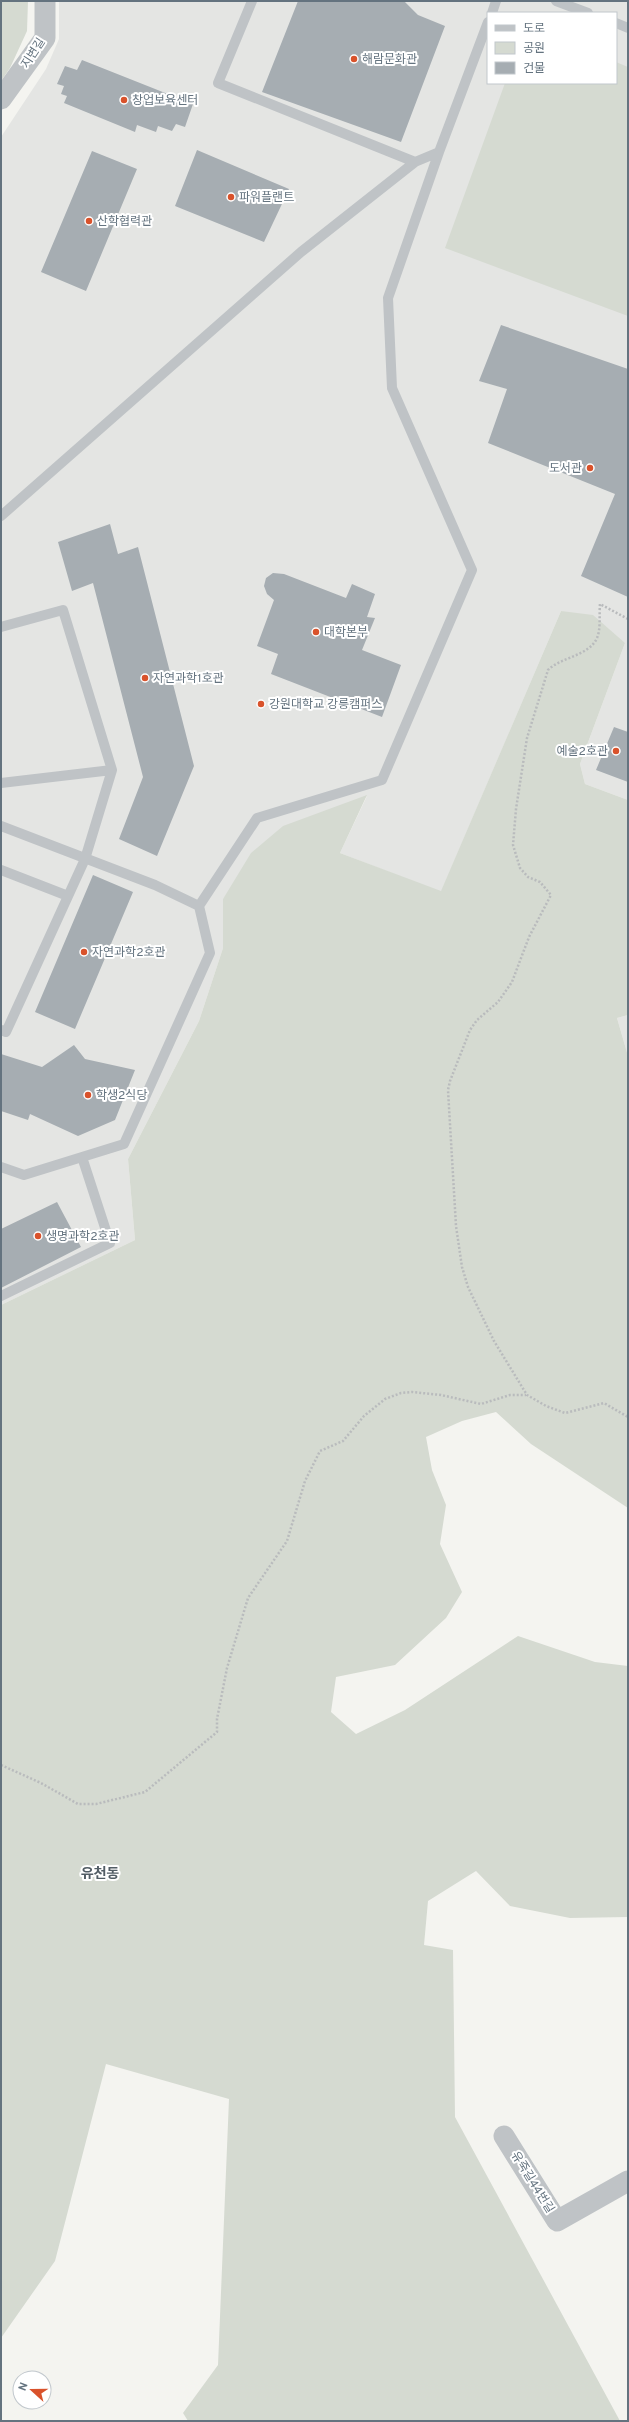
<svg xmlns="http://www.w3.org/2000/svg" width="629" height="2422" viewBox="0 0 629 2422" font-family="Overpass,'Noto Sans KR',sans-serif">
  <rect width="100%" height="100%" fill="#f4f4f0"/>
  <path fill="#e4e5e3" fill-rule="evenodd" d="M59 1H628V800L585 784 580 764 625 643 561 611 441 892 340 853 367 796 223 899V948L199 1021 128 1159 135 1240 1 1305V137L46 69 59 39ZM488 13H616V83H488Z
    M628 1015V1056L617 1018Z"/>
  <path fill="#d5dad1" d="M1 1H28L27 31 10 68 1 81Z
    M616 62 628 67V316L445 248 505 83H616Z
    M561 611 593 615 625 643 580 764 585 784 628 800V1015L617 1018 628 1056V1508L531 1444 496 1412 462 1421 426 1437 432 1470 446 1505 440 1544 462 1592 446 1618 395 1665 336 1677 331 1712 356 1734 405 1710 518 1636 595 1662 628 1666V1917L570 1918 510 1906 476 1871 428 1901 424 1945 453 1950 455 2117 620 2421H188L183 2413 218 2365 229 2099 106 2064 55 2261 1 2338V1305L135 1240 128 1159 199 1021 223 948V899L251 853 283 826 367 795 340 853 441 891Z"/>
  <path fill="#a6adb2" d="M298 1H404L418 15 445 26 401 142 262 92Z
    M82 60 193 104 185 127 176 124 172 131 158 126 156 132 137 125 135 132 64 103 67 96 61 94 64 86 57 84 65 66 77 70Z
    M197 150 289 189 264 242 175 206Z
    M92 151 137 169 86 291 41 272Z
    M501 325 628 369V597L581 576 615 494 488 443 507 389 479 381Z
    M110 524 118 554 138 547 194 766 157 856 119 839 143 777 93 583 72 591 58 542Z
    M273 573 284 574 346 598 352 584 375 594 367 617 375 618 362 650 401 665 382 717 271 674 278 654 257 646 274 600 267 594 264 586 266 578Z
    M614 727 628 732V782L596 770Z
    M93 875 133 892 75 1029 35 1012Z
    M74 1045 85 1059 135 1070 115 1120 78 1136 30 1114 28 1120 1 1111V1054L42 1067Z
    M57 1202 81 1247 1 1288V1229Z"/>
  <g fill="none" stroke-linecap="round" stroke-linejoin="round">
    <path stroke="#b9bbbd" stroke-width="2.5" stroke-dasharray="2 2" stroke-linecap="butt" d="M628 619 600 604C599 614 601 629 597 638 589 656 561 657 548 670L527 738 516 809 513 845 520 868 528 877 540 882 551 895 529 937 512 982 498 1002 477 1020 470 1030 450 1081 448 1090 456 1226 462 1267 468 1287 494 1341 527 1395 546 1406 565 1413 604 1403 628 1417
      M1 1765 41 1783 78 1804H96L145 1792 217 1732V1719L227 1668 248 1598 287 1541 305 1481 320 1451 343 1441 364 1416 385 1399 401 1393 412 1392 441 1395 481 1404 510 1395H526"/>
    <path stroke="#bfc3c6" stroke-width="10" d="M252 1 218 83 415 162
      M556 1 588 13
      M492 13 496 1
      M616 23 628 28
      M1 516 301 252 415 162 439 152
      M1 627 63 610 112 770 85 859 6 1032 1 1030
      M1 783 112 770
      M1 826 155 885 199 906 210 953 124 1144 24 1175 1 1167
      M1 870 68 896
      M199 906 257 818 382 780 472 570 392 388 388 298 439 152 488 22
      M1 1296 110 1243 82 1157"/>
    <path stroke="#bfc3c6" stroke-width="21" d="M1 99 45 38V1
      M504 2136 557 2221 628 2181"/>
  </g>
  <g fill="#d9522b" stroke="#fff" stroke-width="1.5">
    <circle cx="354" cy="59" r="4"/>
    <circle cx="124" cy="100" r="4"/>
    <circle cx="231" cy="197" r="4"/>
    <circle cx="89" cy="221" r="4"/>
    <circle cx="590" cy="468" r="4"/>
    <circle cx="316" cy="632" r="4"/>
    <circle cx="145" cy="678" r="4"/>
    <circle cx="261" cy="704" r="4"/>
    <circle cx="616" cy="751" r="4"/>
    <circle cx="84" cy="952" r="4"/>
    <circle cx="88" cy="1095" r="4"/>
    <circle cx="38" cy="1236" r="4"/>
  </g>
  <g text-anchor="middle" stroke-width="4" stroke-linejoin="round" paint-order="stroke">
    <g font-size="12" fill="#64737f" stroke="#fff">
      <text transform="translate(33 53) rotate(-57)" y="4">지변길</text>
      <text transform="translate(533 2182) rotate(58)" y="4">유죽길44번길</text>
    </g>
    <g font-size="12" fill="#64737f" stroke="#fff" text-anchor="start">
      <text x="362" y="63">해람문화관</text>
      <text x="132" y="104">창업보육센터</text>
      <text x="239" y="201">파워플랜트</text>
      <text x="97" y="225">산학협력관</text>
      <text x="582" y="472" text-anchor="end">도서관</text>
      <text x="324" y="636">대학본부</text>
      <text x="153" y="682">자연과학1호관</text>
      <text x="269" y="708">강원대학교 강릉캠퍼스</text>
      <text x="608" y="755" text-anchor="end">예술2호관</text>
      <text x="92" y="956">자연과학2호관</text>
      <text x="96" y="1099">학생2식당</text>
      <text x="46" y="1240">생명과학2호관</text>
    </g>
    <g font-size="14" font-weight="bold" fill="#525d65" stroke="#fff">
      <text x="100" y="1878">유천동</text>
    </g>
  </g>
  <rect width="629" height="2422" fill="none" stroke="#64737f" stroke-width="4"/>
  <rect x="487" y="12" width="130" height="72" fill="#ffffff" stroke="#c1c7cc"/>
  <rect x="495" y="25" width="20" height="6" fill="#bfc3c6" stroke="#c1c7cc"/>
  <text x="523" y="32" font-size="12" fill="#64737f">도로</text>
  <rect x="495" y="42" width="20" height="12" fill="#d5dad1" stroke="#c1c7cc"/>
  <text x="523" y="52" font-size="12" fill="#64737f">공원</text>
  <rect x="495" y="62" width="20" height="12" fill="#a6adb2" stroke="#c1c7cc"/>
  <text x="523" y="72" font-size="12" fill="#64737f">건물</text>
  <g transform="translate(32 2390) rotate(291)"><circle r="19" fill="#ffffff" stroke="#c1c7cc"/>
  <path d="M0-3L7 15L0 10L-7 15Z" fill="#d9522b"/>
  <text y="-6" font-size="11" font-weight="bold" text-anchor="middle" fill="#64737f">N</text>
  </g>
</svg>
